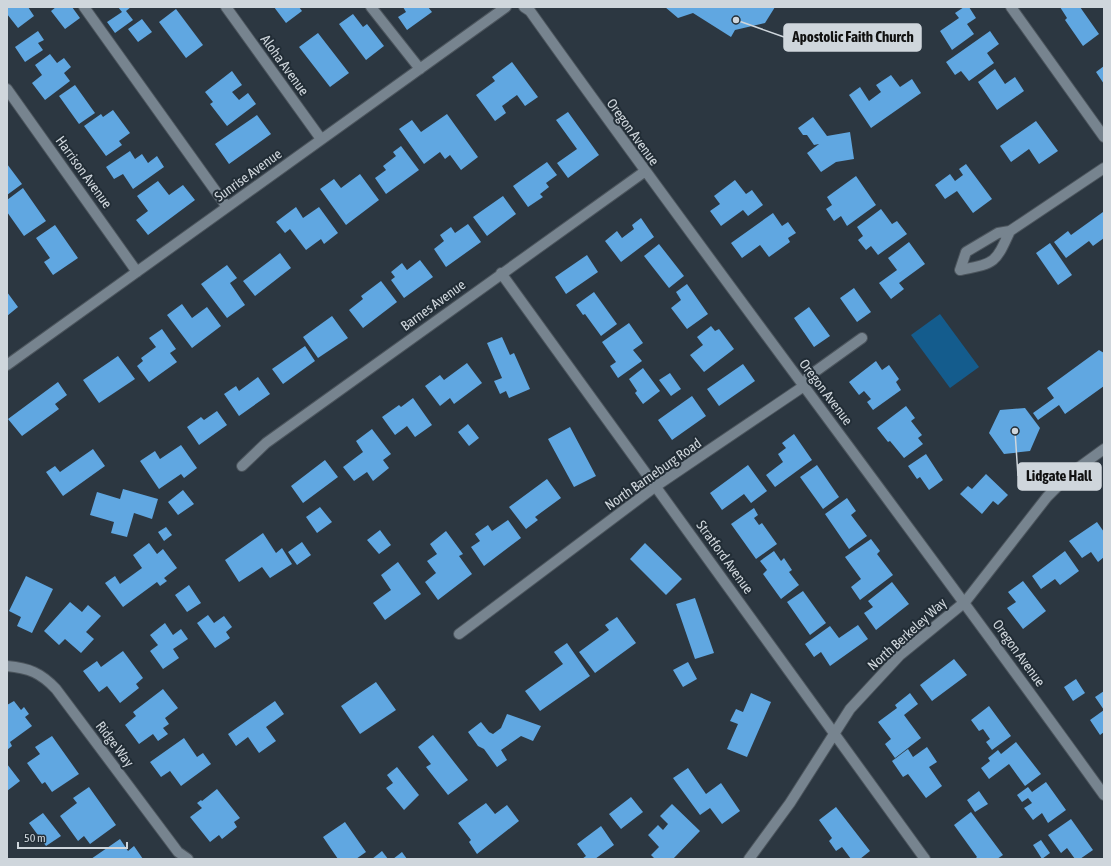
<svg xmlns="http://www.w3.org/2000/svg" width="1111" height="866" viewBox="0 0 1111 866" font-family="'Asap Condensed',sans-serif">
  <rect width="100%" height="100%" fill="#2c3741"/>
  <path fill="#145c8d" d="M940 314 979 367 950 388 911 335Z"/>
  <path fill="#60a7e1" d="M7 7H28L34 16 18 28 7 14Z
    M56 7H72L80 18 65 29 51 11Z
    M118 7H131L126 11 133 20 115 33 107 22 122 12Z
    M274 7H299L302 11 286 23Z
    M403 7H428L432 12 407 30 398 17 406 12Z
    M665 7H775L765 23 735 30 731 37 693 13 678 18Z
    M964 7H969L976 18 967 24 974 34 952 50 940 31 959 18 955 13Z
    M1060 7H1080L1099 34 1083 46 1065 20 1067 18Z
    M176 9 203 45 186 58 159 22Z
    M353 14 363 27 367 24 384 46 366 60 339 24Z
    M142 19 152 32 138 42 128 29Z
    M38 31 44 40 38 43 43 50 25 62 15 47Z
    M990 31 999 44 987 53 994 63 969 81 961 71 955 75 946 62Z
    M318 33 349 73 330 87 299 47Z
    M50 54 57 63 64 58 71 67 64 73 70 81 45 100 32 83 42 75 35 65Z
    M512 62 538 97 525 106 517 95 502 106 506 113 495 121 476 95 495 81 492 77Z
    M1104 66V84L1096 72Z
    M995 69 1005 84 1015 77 1024 91 997 110 978 82Z
    M232 71 242 85 232 92 239 100 248 93 256 104 227 126 210 104 213 102 205 92Z
    M891 75 900 87 912 79 921 93 871 128 849 95 860 87 869 101 881 92 876 85Z
    M75 85 95 113 79 124 59 96Z
    M113 110 130 133 119 141 122 145 106 156 84 126 101 114 103 117Z
    M568 112 599 155 568 178 557 163 577 149 556 120Z
    M447 114 478 157 461 170 450 155 445 159 440 152 424 164 399 129 412 120 421 132Z
    M257 115 271 134 229 164 215 144Z
    M813 117 827 136 850 132 854 159 836 162 821 172 807 153 819 144 814 145 807 135H803L798 128Z
    M1036 121 1058 151 1039 164 1029 149 1011 162 1000 146Z
    M401 146 419 170 386 194 375 178 386 170 383 166 396 156 393 152Z
    M130 151 135 159 142 154 148 163 157 156 164 167 133 189 123 174 114 179 106 167Z
    M547 162 557 175 546 183 549 187 540 194 543 197 528 207 513 186Z
    M7 164 22 184 7 195Z
    M966 164 992 199 973 213 957 191 945 199 935 185 950 174 955 181 963 175 959 169Z
    M360 174 379 200 346 225 320 189 334 179 341 188Z
    M856 176 876 205 847 226 841 216 834 221 826 209 832 205 827 197Z
    M735 180 746 194 752 190 763 205 748 216 743 210 721 226 710 211 720 204 714 196Z
    M158 181 169 195 183 185 195 200 148 235 136 220 148 211 137 196Z
    M23 188 46 221 24 236 7 212V200Z
    M503 196 516 214 487 236 473 217Z
    M296 207 303 218 319 207 338 233 324 244 321 239 306 250 290 229 285 233 276 222Z
    M881 209 892 224 897 221 907 234 878 255 871 246 866 250 858 240 863 236 857 227Z
    M1103 212 1104 238 1093 246 1089 241 1066 258 1054 242 1068 231 1071 235Z
    M773 213 782 226 788 222 796 233 788 238 790 242 769 257 760 245 742 258 731 243Z
    M641 218 654 237 621 262 605 241 617 231 622 238 634 229 632 225Z
    M468 224 481 242 446 267 434 249 444 241 440 235 451 227 455 233Z
    M55 225 78 258 53 275 44 262 50 258 36 238Z
    M909 242 925 264 899 283 904 289 891 299 879 283 897 270 888 258Z
    M1050 243 1072 275 1058 285 1036 253Z
    M659 244 684 276 669 288 644 256Z
    M280 253 291 268 255 296 243 281Z
    M587 255 598 272 566 294 555 277Z
    M420 260 433 277 404 298 391 280 395 277 391 272 402 263 407 270Z
    M227 265 237 278 230 283 245 305 227 318 201 284Z
    M381 281 397 302 363 328 349 310 363 299 361 296Z
    M687 284 708 314 687 329 671 308 681 300 676 292Z
    M854 288 871 312 857 322 840 298Z
    M7 292 18 307 7 316Z
    M594 292 617 324 601 336 585 314 583 315 576 305Z
    M182 304 192 318 207 307 221 326 192 348 167 315Z
    M809 307 830 336 814 347 794 318Z
    M332 316 348 338 318 358 303 337Z
    M629 323 643 343 633 350 642 361 618 378 610 366 616 362 602 342Z
    M711 326 715 331 719 329 734 349 704 372 690 355 703 345 697 337Z
    M162 329 176 349 170 353 177 362 149 382 137 366 143 361 141 358 156 347 149 338Z
    M502 337 510 355 514 353 530 389 509 398 506 391 500 394 494 381 502 378 487 343Z
    M305 346 315 361 283 384 272 369Z
    M1099 350 1104 353V386L1065 414 1059 405 1038 420 1033 413 1054 398 1047 388Z
    M118 356 135 379 99 403 83 380Z
    M876 361 882 370 889 365 899 379 896 382 901 390 873 410 867 402 871 399 864 391 859 395 849 382Z
    M467 363 482 383 454 404 450 398 440 406 425 386 440 375 444 380Z
    M743 364 755 381 719 406 707 389Z
    M643 368 660 391 643 404 635 393 637 391 629 379Z
    M670 373 681 389 671 396 659 380Z
    M258 377 270 394 239 416 224 394 236 386 239 391Z
    M58 382 67 395 55 404 59 409 22 436 8 419Z
    M692 396 706 416 672 440 658 420Z
    M413 398 432 425 415 437 407 426 395 435 382 417 399 405 401 407Z
    M906 406 915 418 911 421 922 435 918 438 923 444 904 458 890 441 888 442 877 428Z
    M1025 408 1040 428 1030 451 1004 454 989 433 1000 410Z
    M217 411 227 425 199 445 187 427 201 417 204 420Z
    M468 424 479 438 469 446 458 432Z
    M570 427 596 476 574 487 548 439Z
    M372 429 391 454 383 460 389 468 373 481 367 472 354 481 343 467 363 452 356 441Z
    M794 434 812 460 775 487 766 475 783 462 778 454 786 448 782 443Z
    M181 445 197 468 184 478 181 474 159 489 140 461 155 451 160 459Z
    M93 449 105 466 63 496 46 472 55 466 60 472Z
    M926 454 943 480 929 490 920 477 917 479 908 466Z
    M325 460 338 477 303 503 291 486Z
    M748 465 767 491 751 503 744 494 722 510 710 493Z
    M817 465 839 497 823 509 800 477Z
    M986 474 1008 495 998 505 993 501 982 514 960 494 968 486 972 489Z
    M547 479 561 498 535 517 538 520 526 529 509 507Z
    M123 489 158 499 152 519 134 513 127 537 111 533 114 522 90 515 97 492 120 499Z
    M183 490 194 504 178 515 168 502Z
    M847 498 856 511 851 515 867 536 849 549 825 514Z
    M320 507 332 522 317 533 306 517Z
    M754 508 758 515 754 518 759 525 762 523 777 544 756 559 731 524Z
    M508 520 521 538 484 566 471 547 480 541 475 534 488 525 492 531Z
    M1097 522 1104 532V557L1098 562 1091 552 1082 558 1069 541Z
    M166 527 172 535 164 541 158 532Z
    M380 530 391 545 379 554 367 540Z
    M446 531 463 554 459 556 472 574 438 600 425 582 436 573 427 561 437 554 430 544Z
    M263 533 276 553 282 548 292 564 270 578 262 567 239 582 225 560Z
    M871 539 880 551 877 554 893 575 860 600 851 587 861 579 845 557Z
    M302 542 311 555 297 565 288 552Z
    M149 543 157 554 163 549 177 568 164 578 167 581 160 586 157 582 123 607 105 583 115 576 120 584 142 568 133 555Z
    M645 543 682 579 666 595 630 559Z
    M774 551 781 561 784 558 792 570 789 572 799 585 781 599 763 574 767 570 760 561Z
    M1065 551 1079 571 1060 585 1055 579 1041 589 1032 576Z
    M398 562 421 594 385 620 373 603 391 590 381 575Z
    M26 576 53 589 32 633 17 626 21 617 9 611Z
    M1023 581 1046 611 1023 629 1007 608 1016 602 1008 592Z
    M892 582 909 604 876 630 864 613 873 607 868 601Z
    M189 585 201 603 187 612 175 595Z
    M803 591 826 623 810 635 787 602Z
    M695 598 714 653 695 659 676 604Z
    M70 602 82 612 88 605 101 616 86 632 94 639 81 653 65 639 59 645 44 631Z
    M208 615 214 623 224 616 232 627 226 632 230 638 215 648 197 623Z
    M617 617 636 643 595 673 579 652 609 630 605 625Z
    M165 623 173 635 181 629 188 639 173 649 179 658 163 669 150 651 158 645 150 635Z
    M858 625 868 639 830 666 821 652 814 657 805 644 830 626 839 638Z
    M567 643 590 676 540 711 525 691 563 664 554 652Z
    M123 651 143 678 136 684 139 688 120 703 107 686 99 692 83 671 97 661 101 667Z
    M954 659 967 675 932 701 920 685Z
    M688 662 697 679 683 687 673 670Z
    M1076 679 1085 693 1073 701 1064 687Z
    M376 682 396 710 360 734 341 706Z
    M163 689 178 708 165 718 169 724 163 728 168 734 158 741 153 734 139 744 125 725 136 716 133 712Z
    M1104 691V732L1100 735 1090 720 1104 710 1095 697Z
    M751 693 771 702 747 757 727 749 738 724 730 721 736 709 743 712Z
    M910 693 918 704 904 715 921 738 895 758 885 744 891 739 878 722 897 708 895 705Z
    M14 701 21 710 24 707 29 714 25 717 32 726 10 742 12 746 7 750V705Z
    M275 701 284 714 266 727 276 741 259 753 248 737 236 746 228 734Z
    M989 706 1011 736 992 750 986 742 990 739 983 729 979 731 971 720Z
    M507 714 541 726 533 741 521 736 501 750 507 760 497 767 484 749 478 746 468 732 481 722 489 732 493 734 501 728Z
    M433 735 468 780 448 795 426 767 431 764 418 747Z
    M52 736 79 774 52 792 45 782 42 784 27 763 40 754 35 747Z
    M184 738 197 757 203 753 211 764 181 786 170 771 161 777 150 762Z
    M1016 742 1041 774 1025 786 1009 764 989 779 981 768 990 761 988 758 998 750 1001 754Z
    M927 747 937 762 929 767 942 786 926 798 908 774 903 777 892 761 908 749 913 757Z
    M7 764 20 781 7 791Z
    M397 767 419 795 404 810 386 788 393 783 387 775Z
    M688 768 706 794 721 783 740 811 722 824 710 808 700 815 673 778Z
    M1046 782 1066 810 1048 823 1042 813 1033 820 1024 808 1032 803 1028 798 1022 802 1017 795 1028 787 1032 792Z
    M89 787 116 825 90 844 84 836 78 841 60 816 77 803 73 798Z
    M217 789 240 818 234 822 237 827 222 839 219 835 210 842 190 817 202 808 197 803 201 800 202 801Z
    M979 791 988 804 975 812 967 800Z
    M631 797 643 812 621 829 609 814Z
    M486 803 495 814 507 805 519 821 477 854 469 842 471 840 458 823Z
    M672 804 700 831 673 859H655L651 855 659 847 648 835 658 825 663 830 668 824 660 816Z
    M836 807 870 851 860 859H851L842 847 836 851 829 841 832 838 819 820Z
    M971 812 1003 855 997 859H975L977 857 954 825Z
    M43 813 61 836 46 846 29 823Z
    M1071 819 1093 850 1080 859H1075L1067 848 1061 853 1048 835Z
    M345 822 366 852 356 859H338L323 837Z
    M601 826 614 845 595 859H582L586 856 577 844Z
    M120 839 128 851 134 846 143 859H91Z
    M1041 840 1050 853 1042 859 1033 845Z
    M382 851 388 859H372Z
    M402 852 407 859H393Z"/>
  <g fill="none" stroke-linecap="round" stroke-linejoin="round">
    <defs>
      <path id="minor" d="M84 7 227 207
        M226 7 321 139
        M371 7 420 69
        M524 7 530 11C718 275 915 532 1104 795
        M1011 7 1104 137
        M7 89 137 272
        M960 270 966 252 998 233 1010 231 1104 168
        M960 270C995 263 995 264 1010 231
        M501 273 925 859
        M7 365 506 7
        M242 466 266 443 644 172
        M459 634 656 486 804 386 809 376 862 338
        M7 666C29 668 41 673 56 689L178 852 188 859
        M749 859 790 803 850 709 900 655 965 602 1047 497 1071 473 1104 449"/>
    </defs>
    <use href="#minor" stroke="#4c555d" stroke-width="12"/>
    <use href="#minor" stroke="#77848f" stroke-width="10"/>
  </g>
  <g text-anchor="middle" stroke-width="4" stroke-linejoin="round" paint-order="stroke">
    <g font-size="14" fill="#cfd6dc" stroke="#222d36">
      <text transform="translate(285 65) rotate(54)" y="5">Aloha Avenue</text>
      <text transform="translate(633 132) rotate(54)" y="5">Oregon Avenue</text>
      <text transform="translate(84 172) rotate(54)" y="5">Harrison Avenue</text>
      <text transform="translate(248 175) rotate(-36)" y="5">Sunrise Avenue</text>
      <text transform="translate(433 305) rotate(-36)" y="5">Barnes Avenue</text>
      <text transform="translate(826 392) rotate(53)" y="5">Oregon Avenue</text>
      <text transform="translate(653 474) rotate(-35)" y="5">North Barneburg Road</text>
      <text transform="translate(725 557) rotate(54)" y="5">Stratford Avenue</text>
      <text transform="translate(907 634) rotate(-42)" y="5">North Berkeley Way</text>
      <text transform="translate(1019 653) rotate(54)" y="5">Oregon Avenue</text>
      <text transform="translate(115 744) rotate(53)" y="5">Ridge Way</text>
    </g>
  </g>
  <path fill="none" stroke="#cfd6dc" stroke-width="1.5" d="M736 20L784 37M1015 431L1018 476"/>
  <g fill="#cfd6dc" stroke="#222d36" stroke-width="1.5">
    <circle cx="736" cy="20" r="4"/>
    <circle cx="1015" cy="431" r="4"/>
  </g>
  <g fill="#cfd6dc" stroke="#cfd6dc" stroke-width="1.5">
    <rect x="784" y="24" width="137" height="27" rx="4"/>
    <rect x="1018" y="463" width="83" height="27" rx="4"/>
  </g>
  <g font-size="15" text-anchor="middle" font-weight="bold" fill="#111">
    <text x="853" y="42">Apostolic Faith Church</text>
    <text x="1059" y="481">Lidgate Hall</text>
  </g>
  <rect width="1111" height="866" fill="none" stroke="#cfd6dc" stroke-width="16"/>
  <path d="M18 842v6h109v-6" fill="none" stroke="#cfd6dc" stroke-width="2"/>
  <text x="24" y="842" font-size="12" fill="#cfd6dc" stroke="#222d36" stroke-width="3" paint-order="stroke">50 m</text>
</svg>
